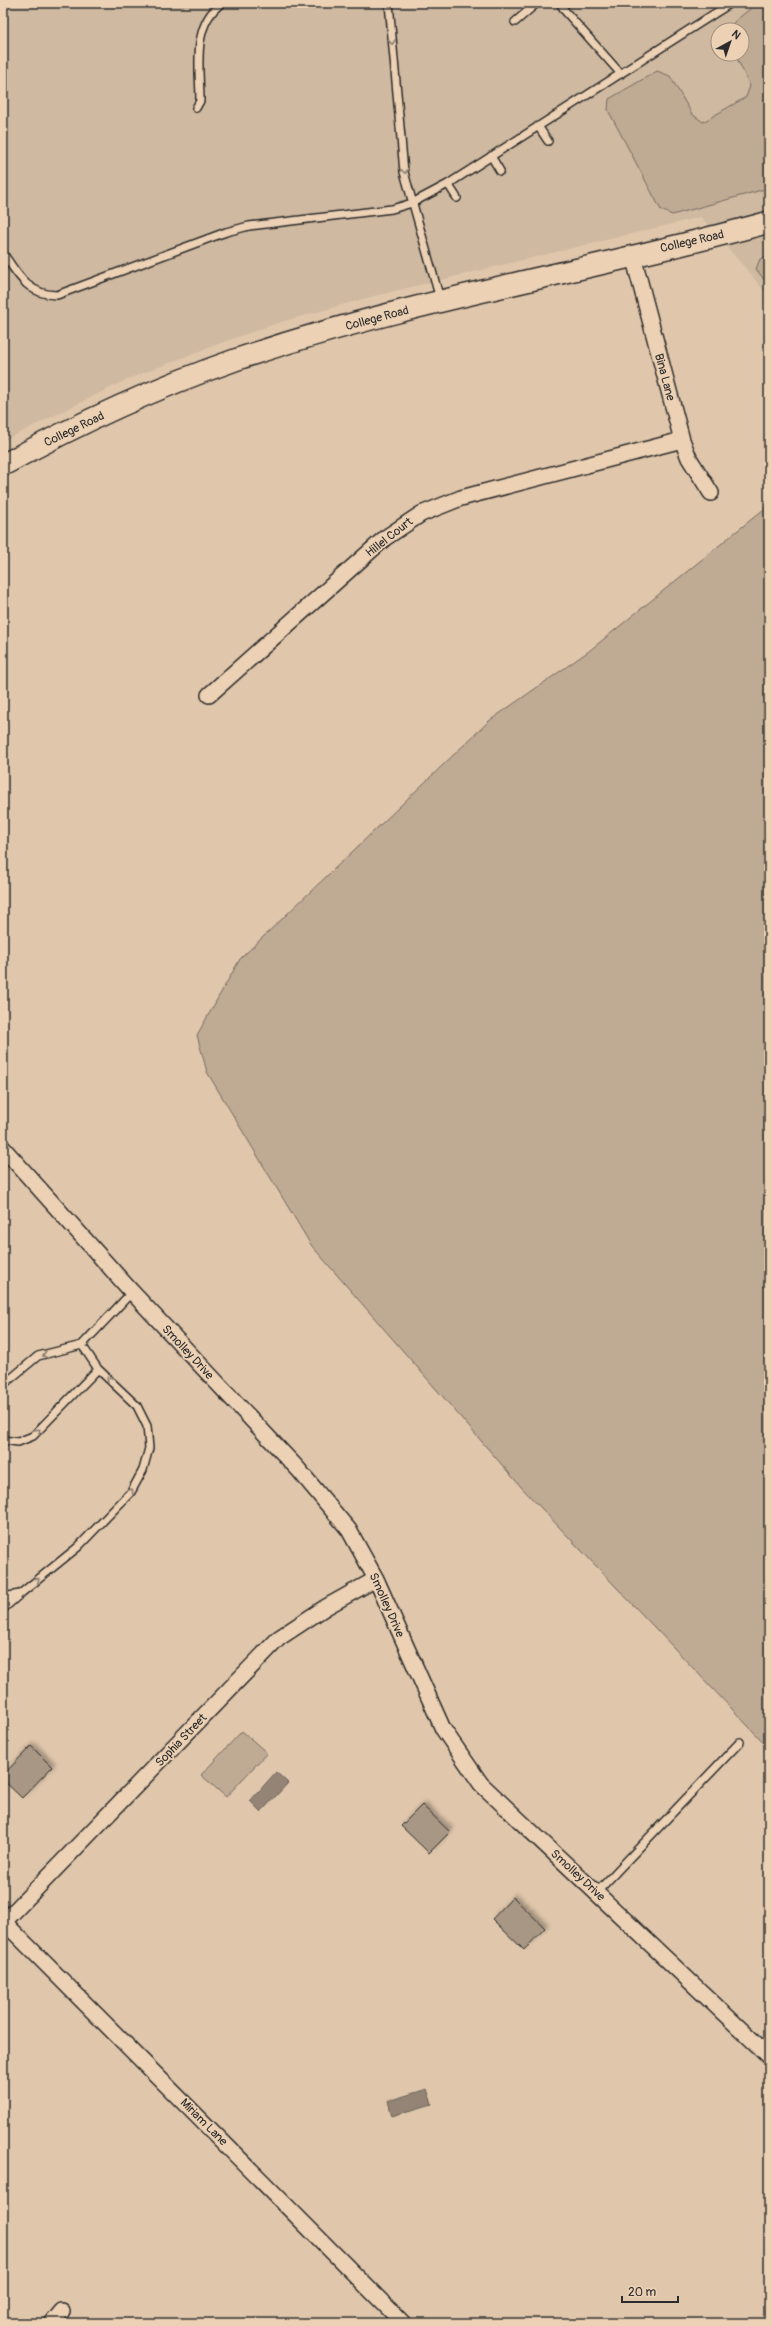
<svg xmlns="http://www.w3.org/2000/svg" width="772" height="2326" viewBox="0 0 772 2326" font-family="Pangolin,sans-serif">
  <defs>
    <filter id="shadow"><feDropShadow dx="3.5" dy="-3.5" stdDeviation="2" flood-color="#0004"/></filter>
  </defs>
  <rect width="100%" height="100%" fill="#e0c7ac"/>
  <filter id="ink" filterUnits="userSpaceOnUse"><feTurbulence type="fractalNoise" baseFrequency=".025" numOctaves="2"/><feDisplacementMap in="SourceGraphic" scale="8" xChannelSelector="R" yChannelSelector="G"/><feConvolveMatrix kernelMatrix="1 2 1 2 8 2 1 2 1" color-interpolation-filters="sRGB"/></filter>
  <g filter="url(#ink)">
    <path fill="#cfb9a0" fill-rule="evenodd" d="M3 3H769V296L701 217 374 296 278 323 226 341 128 379 3 441ZM718 30H742V54H718Z"/>
    <path fill="#bfaa94" stroke="#756a60" d="M757 3H769V188L672 215 661 210 608 110 609 99 657 71 670 76 692 114 703 122 746 97 750 86 735 54H742V30H730L734 22Z
      M769 256V286L756 269 760 259Z
      M769 505V1748L522 1488 311 1245 207 1072 197 1035 240 959 489 721 589 651Z
      M242 1731 267 1753 226 1797 201 1775Z"/>
    <path fill="#938476" stroke="#696058" d="M276 1772 288 1783 261 1812 250 1801Z
      M427 2089 432 2104 392 2116 388 2101Z"/>
    <path fill="#a89784" stroke="#2b2b2b" filter="url(#shadow)" d="M31 1746 52 1767 22 1798 3 1780V1775Z
      M422 1805 450 1832 429 1853 401 1826Z
      M513 1897 545 1928 524 1950 492 1919Z"/>
    <g fill="none" stroke-linecap="round" stroke-linejoin="round">
      <defs>
        <path id="lane" d="M389 3 404 172 440 299
          M560 3 565 11 621 74
          M515 22 537 3
          M196 108 200 101C200 68 191 25 222 3
          M538 126 548 141
          M491 156 500 171
          M448 184 457 198
          M3 253C18 275 28 295 57 295L226 232 249 226 392 209 412 203 448 184 731 3
          M3 1385 38 1356 82 1345 132 1292
          M3 1440 18 1442 33 1436 98 1369
          M3 1597 20 1594 78 1547 131 1492 143 1470 149 1448 147 1426 137 1406 98 1369 82 1345
          M3 1609 19 1595
          M596 1893 740 1742"/>
        <path id="street" d="M633 256 682 440 689 458 711 493
          M209 695 385 538 421 514 461 498 682 440
          M3 1148 132 1292 298 1469 349 1530 376 1579 443 1729 481 1784 769 2056
          M4 1922 403 2323
          M3 1923 279 1638 326 1607 376 1579
          M52 2323 62 2311"/>
        <path id="secondary" d="M3 465C77 424 155 388 235 360 409 300 592 271 769 222"/>
      </defs>
      <use href="#lane" stroke="#2b2b2b" stroke-width="10"/>
      <use href="#street" stroke="#2b2b2b" stroke-width="18"/>
      <use href="#secondary" stroke="#2b2b2b" stroke-width="24"/>
      <use href="#lane" stroke="#ecd1b4" stroke-width="7"/>
      <use href="#street" stroke="#ecd1b4" stroke-width="15"/>
      <use href="#secondary" stroke="#ecd1b4" stroke-width="21"/>
    </g>
    <defs><path id="oneway-chevron" d="M-2-3.5L2.5 0L-2 3.5" fill="none" stroke-width="1.6" stroke-linecap="round" stroke-linejoin="round"/></defs>
    <g stroke="#8c7e70">
      <use href="#oneway-chevron" transform="translate(392 42) rotate(85)"/>
      <use href="#oneway-chevron" transform="translate(405 171) rotate(81)"/>
      <use href="#oneway-chevron" transform="translate(45 1355) rotate(165)"/>
      <use href="#oneway-chevron" transform="translate(109 1379) rotate(-136)"/>
      <use href="#oneway-chevron" transform="translate(38 1431) rotate(-46)"/>
      <use href="#oneway-chevron" transform="translate(131 1491) rotate(-55)"/>
      <use href="#oneway-chevron" transform="translate(37 1580) rotate(-39)"/>
    </g>
  </g>
  <g text-anchor="middle" stroke-width="3.5" stroke-linejoin="round" paint-order="stroke">
    <g font-size="12" fill="#2b2b2b" stroke="#ecd1b4">
      <text transform="translate(692 241) rotate(-13)" y="4">College Road</text>
      <text transform="translate(377 318) rotate(-15)" y="4">College Road</text>
      <text transform="translate(665 377) rotate(75)" y="4">Bina Lane</text>
      <text transform="translate(74 429) rotate(-26)" y="4">College Road</text>
      <text transform="translate(389 537) rotate(-38)" y="4">Hillel Court</text>
      <text transform="translate(188 1352) rotate(47)" y="4">Smolley Drive</text>
      <text transform="translate(387 1605) rotate(66)" y="4">Smolley Drive</text>
      <text transform="translate(181 1740) rotate(-46)" y="4">Sophia Street</text>
      <text transform="translate(578 1875) rotate(43)" y="4">Smolley Drive</text>
      <text transform="translate(204 2122) rotate(45)" y="4">Miriam Lane</text>
    </g>
  </g>
  <rect width="772" height="2326" fill="none" stroke="#ecd1b4" stroke-width="16"/>
  <rect x="8" y="8" width="756" height="2310" fill="none" stroke="#2b2b2b" stroke-width="1.5" filter="url(#ink)"/>
  <g transform="translate(730 42) rotate(40)"><circle r="19" fill="#ecd1b4" stroke="#9f8f7d"/>
  <path d="M0-3L7 15L0 10L-7 15Z" fill="#2b2b2b"/>
  <text y="-6" font-size="11" font-weight="bold" text-anchor="middle" fill="#2b2b2b">N</text>
  </g>
  <path d="M622 2296v6h56v-6" fill="none" stroke="#2b2b2b" stroke-width="2"/>
  <text x="628" y="2296" font-size="12" fill="#2b2b2b" stroke="#ecd1b4" stroke-width="3" paint-order="stroke">20 m</text>
</svg>
